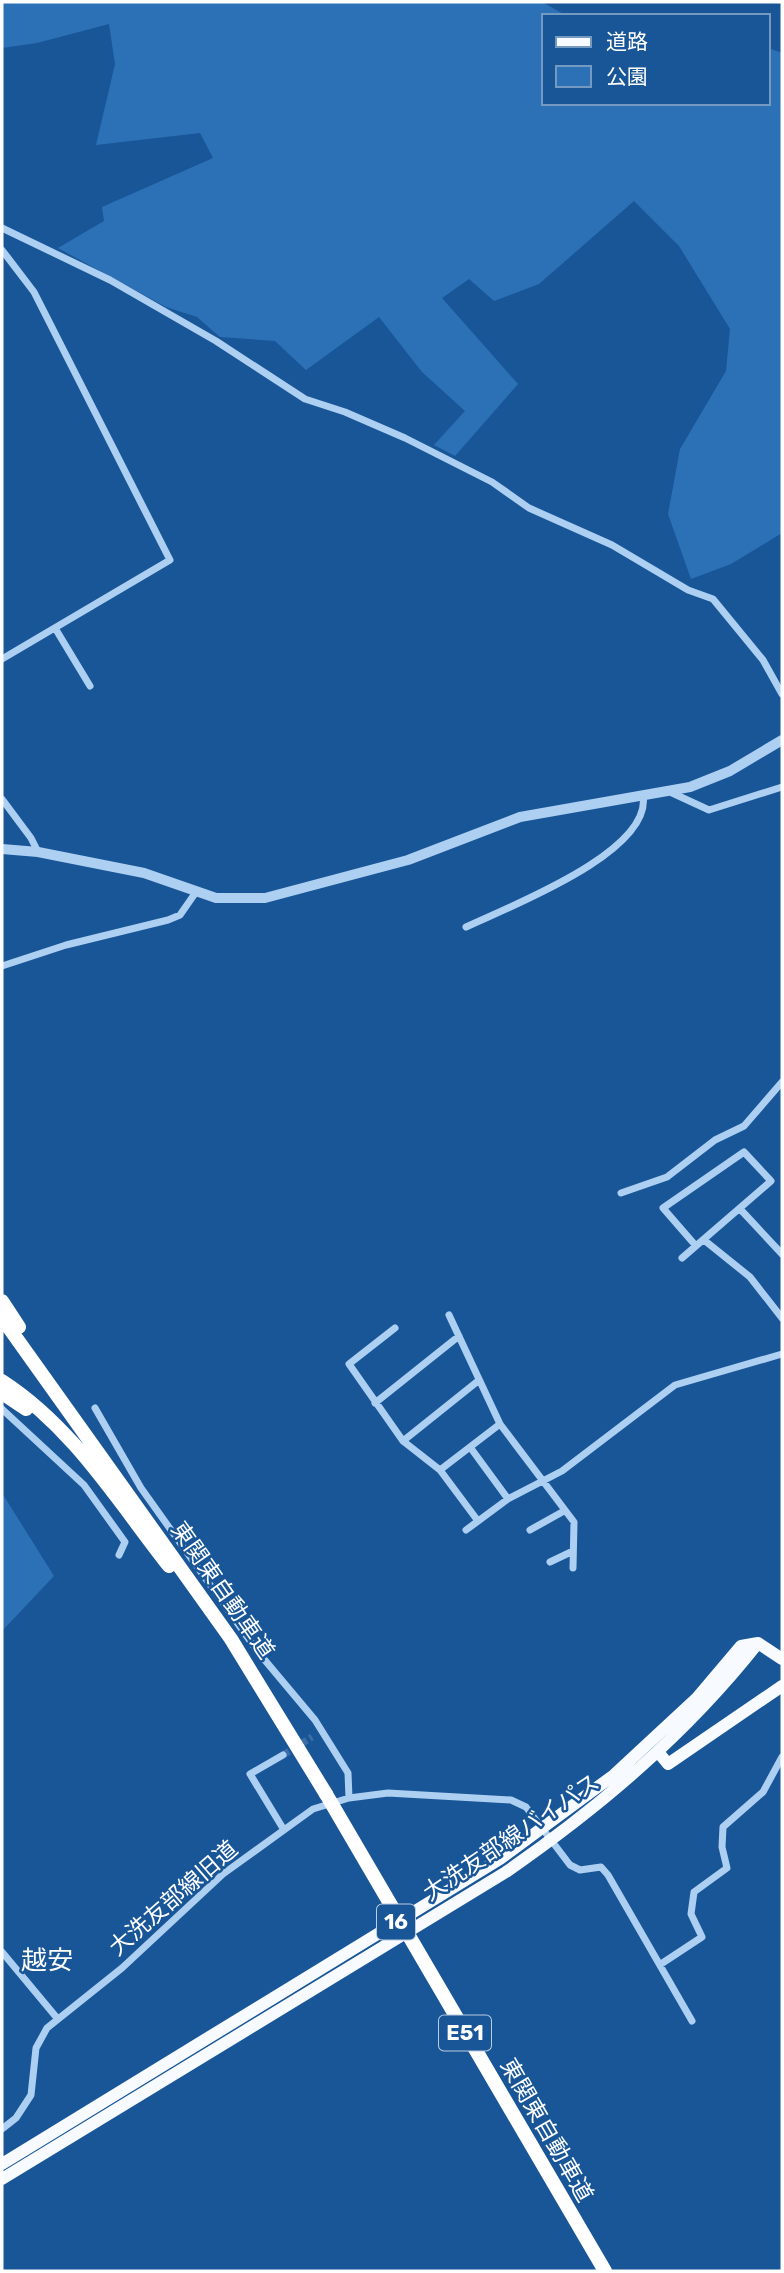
<svg xmlns="http://www.w3.org/2000/svg" width="784" height="2273" viewBox="0 0 784 2273" font-family="Rubik,'Noto Sans JP',sans-serif">
  <rect width="100%" height="100%" fill="#195698"/>
  <path fill="#2c71b6" d="M2 2H542L567 16H544V103H768V48L782 53V533L731 564 691 579 668 514 680 449 726 371 730 329 679 246 634 201 539 284 494 301 469 279 442 298 518 384 455 456 434 445 465 411 422 372 379 317 306 370 275 341 220 337 197 317 166 307 58 248 104 221 102 207 213 158 200 133 96 145 115 64 109 24 37 43 2 48Z
    M2 1493 54 1576 2 1631Z"/>
  <g fill="none" stroke-linecap="round" stroke-linejoin="round">
    <path stroke="#3c6fa7" stroke-width="7" stroke-dasharray="7 3.5" stroke-linecap="butt" d="M283 1755 312 1737"/>
    <path stroke="#adcff1" stroke-width="7" d="M2 228 110 280 216 341 305 399 345 412 405 438 492 482 529 508 612 545 688 590 713 599 763 660 782 694
      M2 250 34 292 170 560 2 659
      M55 628 90 686
      M670 792 709 810 782 787
      M2 799 31 838 38 852
      M466 927C508 907 653 852 643 795
      M2 966 66 945 168 920 180 915 196 892
      M621 1193 667 1177 715 1140 744 1126 782 1082
      M741 1210 782 1254
      M704 1240 750 1277 782 1318
      M682 1258 771 1181 744 1152 663 1208 696 1246
      M449 1315 500 1424 574 1522 573 1568
      M395 1328 349 1364 403 1441 440 1470 478 1521
      M375 1403 459 1336
      M95 1408 141 1488 258 1652 315 1720 348 1773 349 1798
      M2 1409 84 1485 125 1542 119 1555
      M403 1441 478 1381
      M470 1447 508 1499
      M440 1470 500 1424
      M466 1530 508 1499 562 1471 675 1385 782 1354
      M530 1530 564 1511
      M550 1562 573 1551
      M283 1755 250 1774 284 1830
      M2 1952 57 2018
      M661 1964 702 1937 691 1914 694 1892 727 1868 722 1847 723 1827 763 1792 782 1757
      M2 2129 16 2118 31 2095 36 2048 47 2028 122 1968 223 1874 313 1809 349 1798 388 1793 511 1800 526 1807 570 1865 580 1870 601 1867 608 1875 692 2021"/>
    <path stroke="#adcff1" stroke-width="10" d="M2 849 38 852 144 873 216 898H265L408 860 520 817 690 787 730 771 782 740"/>
    <path stroke="#f7fbff" stroke-width="12" d="M758 1643 782 1659
      M659 1753 668 1764 782 1686
      M2 2164 500 1859 614 1775 697 1698 741 1646 758 1643
      M2 2179 506 1872C601 1806 686 1734 758 1643"/>
    <path stroke="#fff" stroke-width="14" d="M2 1301 19 1327
      M2 1318 231 1639 326 1794
      M2 1381C73 1427 117 1500 169 1566
      M2 1393 26 1409"/>
    <path stroke="#fff" stroke-width="14" d="M326 1794 605 2271"/>
  </g>
  <g text-anchor="middle" stroke-width="5" stroke-linejoin="round" paint-order="stroke">
    <g fill="#195698" stroke="#bacce0" stroke-width="2">
      <rect x="377" y="1904.5" width="38" height="35" rx="5"/>
      <rect x="439" y="2015.5" width="52" height="35" rx="5"/>
    </g>
    <g font-size="21" font-weight="bold" fill="#fff">
      <text x="396" y="1929">16</text>
      <text x="465" y="2040">E51</text>
    </g>
    <g font-size="23" fill="#fff" stroke="#195698">
      <text transform="translate(223 1590) rotate(55)" y="8">東関東自動車道</text>
      <text transform="translate(511 1837) rotate(-34)" y="8">大洗友部線バイパス</text>
      <text transform="translate(173 1898) rotate(-41)" y="8">大洗友部線旧道</text>
      <text transform="translate(547 2130) rotate(60)" y="8">東関東自動車道</text>
    </g>
    <g font-size="26" fill="#fff" stroke="#195698">
      <text x="47" y="1969">越安</text>
    </g>
  </g>
  <rect width="784" height="2273" fill="none" stroke="#ffffff" stroke-width="7"/>
  <rect x="542" y="14" width="228" height="91" fill="#195698" stroke="#759ac1" stroke-width="2"/>
  <rect x="556" y="37" width="35" height="10" fill="#f7fbff" stroke="#759ac1" stroke-width="2"/>
  <text x="606" y="49" font-size="21" fill="#ffffff">道路</text>
  <rect x="556" y="66" width="35" height="21" fill="#2c71b6" stroke="#759ac1" stroke-width="2"/>
  <text x="606" y="84" font-size="21" fill="#ffffff">公園</text>
</svg>
